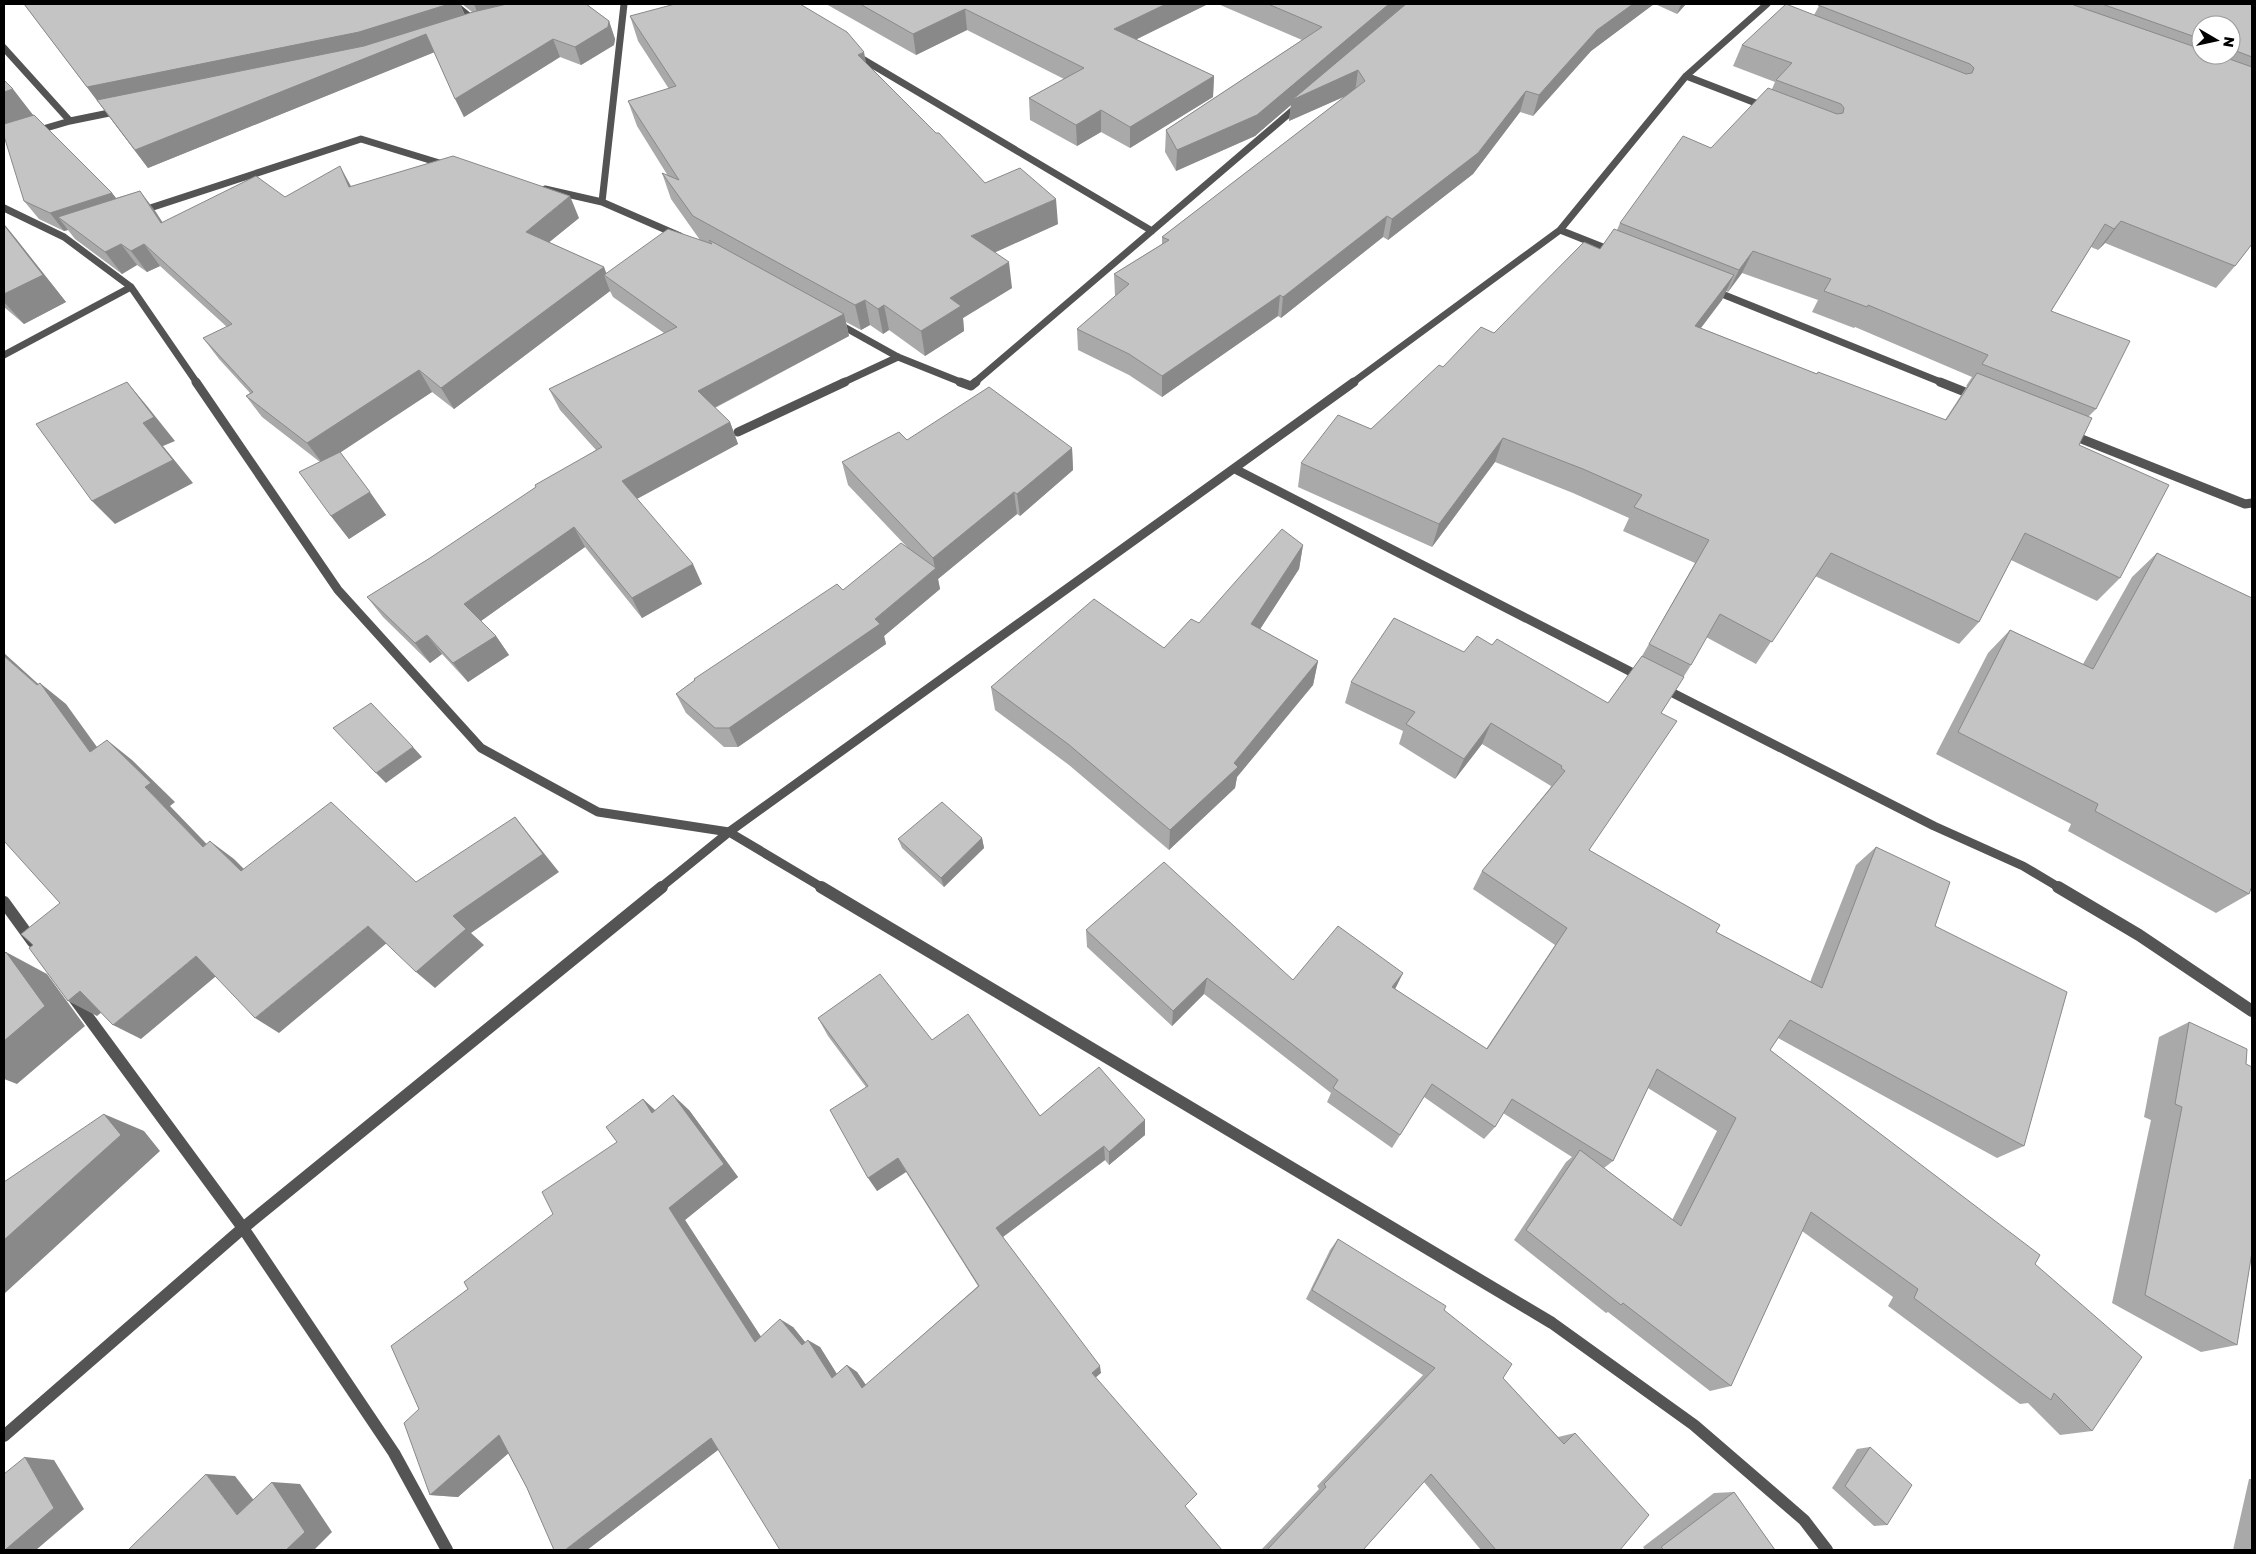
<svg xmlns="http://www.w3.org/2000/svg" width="2256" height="1554" viewBox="0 0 2256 1554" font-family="'Golos Text',sans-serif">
  <rect width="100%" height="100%" fill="#fff"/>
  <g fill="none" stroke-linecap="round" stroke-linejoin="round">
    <path stroke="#545454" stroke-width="7" d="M454 4 476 22
      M624 4 602 202 680 236
      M4 48 70 121
      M854 54 1152 231
      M1686 76 1766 107
      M36 131 70 121 119 111
      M545 189 602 202
      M4 208 64 237 131 287 197 383
      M141 211 361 139 446 165
      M1560 230 1613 251
      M1712 290 1943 383
      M837 323 898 357 963 383
      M4 355 131 287
      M842 383 898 357
      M974 383 1299 105
      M1352 383 1560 230 1686 76 1767 4"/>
    <path stroke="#545454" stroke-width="9" d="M196 382 338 590 481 748 598 812 729 832 823 888
      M960 382 971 386 976 382
      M1940 382 1975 396
      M738 432 845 382
      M2069 434 2245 504 2252 503
      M1235 469 1641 677
      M1663 688 1934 826 2023 866 2060 888
      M660 888 729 832 1354 382"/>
    <path stroke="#545454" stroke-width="12" d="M821 887 1552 1323 1694 1425 1804 1520 1827 1550
      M2058 887 2139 935 2252 1011
      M4 902 33 942
      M74 998 243 1228 394 1453 447 1550
      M4 1436 243 1228 662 887"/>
  </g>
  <path fill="#a9a9a9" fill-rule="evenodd" d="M24 4H460L465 15 472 12 462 4H586L609 21 615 39 614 45 581 65 560 57 464 117 434 52 148 168Z
    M826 4H1208L1136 39 1214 76 1213 97 1130 148 1101 132 1077 146 1030 120 1029 98 1064 79 967 30 916 55Z
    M1218 4H1654L1591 51 1533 116 1520 112 1473 174 1388 240 1383 237 1281 318 1278 316 1162 397 1129 375 1078 350 1077 329 1115 296 1114 274 1162 244V237L1347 95 1289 121 1291 105 1255 136 1176 171 1165 152 1166 130 1302 40Z
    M1655 4H1686L1677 14Z
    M1820 4H2252V244L2235 266 2216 288 2105 243 2098 250 2091 247 2051 311 2096 409 2089 416 2079 445 2120 578 2097 601 2011 560 1979 622 1959 644 1815 576 1756 664 1706 637 1691 665 1661 713 1589 850 1716 932 1810 982 1856 865 1876 847 1935 926 2024 1146 1997 1158 1778 1038 1770 1050 2035 1264 2092 1431 2060 1435 2028 1403 2020 1404 1888 1306 1893 1297 1802 1231 1731 1386 1710 1391 1608 1312 1606 1313 1514 1240 1566 1162 1572 1157 1503 1113 1495 1127 1484 1139 1424 1097 1392 1148 1327 1102 1331 1093 1204 994 1172 1026 1087 947 1086 930 1293 980 1403 973 1395 989 1486 1049 1555 945 1473 889 1482 871 1550 788 1551 786 1482 744 1455 779 1399 744 1403 731 1345 703 1351 682 1492 645 1608 703 1642 656 1695 563 1623 531 1629 518 1573 493 1495 462 1432 547 1298 487 1301 463 1371 429 1443 367 1494 333 1600 249 1617 230 1620 223 1711 148 1772 89 1775 82 1733 66 1742 45 1814 15ZM2201 25H2231V55H2201ZM1742 273 1818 300 1812 312 1854 328 1855 327 1972 377 1966 386H1967L1945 420 1817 374 1701 328 1722 300 1726 291 1728 292ZM1648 1088 1717 1131 1672 1220 1604 1168 1613 1161Z
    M630 16 866 64 985 183 1058 224 995 252 1012 288 963 318 964 331 925 356 889 330 883 334 870 325 861 330 846 322 849 336 715 408 730 422 738 444 637 499 702 584 642 618 585 547 481 621 496 636 509 655 468 682 442 654 430 663 383 617 367 597 430 558 596 450 560 410 549 389 664 333 613 297 610 291 454 409 432 392 340 452 386 515 349 539 331 516 320 462 262 417 246 396 250 393 219 359 203 338 227 327 160 266 147 272 137 265 122 274 75 239 68 230 64 231 39 219 24 201 4 123V80L33 115 112 193 116 198 140 191 162 223 285 197 351 186 579 218 549 242 604 267 606 273 700 240 671 199 662 173 668 176 637 126 628 101 669 89 638 41Z
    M4 224 17 240 66 302 24 324 4 307Z
    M907 440 1072 448 1073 470 1020 516 1017 514 938 579 940 589 884 636 886 644 738 747H724L686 713 676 694 694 681V679L843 590 907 547 848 485 842 462Z
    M1303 545 1299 569 1260 629 1318 661 1313 685 1237 777 1235 788 1169 850 1069 765 995 710 991 687 1164 648 1199 623Z
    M2157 553 2249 894 2216 913 2068 831 2071 824 1936 754 1988 653 2010 630 2083 664 2132 577Z
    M982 838 984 848 944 887 902 848 898 839Z
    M818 1018 932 1040 1040 1116 1145 1120V1135L1109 1165 1105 1160 1003 1237 1101 1373 718 1450 587 1550 527 1488 508 1453 458 1497 430 1495 419 1409 468 1289 553 1214 617 1142 643 1099 655 1110H689L738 1177 685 1220 761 1337 793 1327 805 1342 820 1347 837 1374 847 1365 857 1372 866 1385 978 1286 906 1172 877 1191 866 1087 828 1036Z
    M2189 1022 2246 1064 2237 1345 2201 1352 2112 1303 2151 1120 2144 1117 2159 1037Z
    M1338 1239 1444 1310 1503 1378 1558 1437 1575 1433 1620 1550H1481L1424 1482 1363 1550H1261L1319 1489 1317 1486 1423 1375 1306 1299 1330 1250Z
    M1870 1447 1887 1525 1874 1526 1832 1488 1857 1449Z
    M2249 1479H2252V1550H2233Z
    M1734 1492 1775 1550H1645L1643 1547 1714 1493Z"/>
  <path fill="#898989" d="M448 4H460L468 23 435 52 148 168 87 87Z
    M474 4H543L480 19Z
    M1166 4H1208L1115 50 1114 29Z
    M1389 4H1410L1358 70 1355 92 1289 121 1291 105 1255 136 1176 171 1177 150Z
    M1633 4H1654L1591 51 1533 116 1539 95 1597 30Z
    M1681 4H1686L1677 14Z
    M965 9 967 30 916 55 913 34Z
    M609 21 615 39 614 45 581 65 575 47Z
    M553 39 560 57 464 117 455 99Z
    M864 52 869 77 858 55Z
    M1214 76 1213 97 1130 148V127Z
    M13 89 40 124 11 132 4 123V92Z
    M1526 91 1520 112 1473 174 1388 240 1392 219Z
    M1101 110V132L1077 146 1076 125Z
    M340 166 352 188 349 187Z
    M140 191 156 212 177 245 161 223Z
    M112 193 126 211 58 217 68 230 64 231 50 213Z
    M570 196 579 218 536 253 526 232Z
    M1056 199 1058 224 974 262 971 236Z
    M1387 216 1383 237 1281 318 1283 297Z
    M2121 221 2105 243 2098 250 2114 229Z
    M4 224 17 240 66 302 24 324 4 302Z
    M121 244 137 265 122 274 105 252Z
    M144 244 160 266 147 272 131 251Z
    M1753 251 1742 273 1728 292 1739 270Z
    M1009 262 1012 288 963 318 964 331 925 356 921 331 950 298Z
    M604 267 608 278 604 275 610 291 454 409 441 388Z
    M1734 275 1722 300 1684 350 1695 326Z
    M1280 295 1278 316 1162 397V376Z
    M865 300 870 325 861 330 855 305Z
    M884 305 889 330 883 334 878 309Z
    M844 314 849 336 706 412 698 391Z
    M419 370 432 392 323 464 307 443Z
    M127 382 147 406 175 441 163 446 193 483 115 524 92 501 143 423Z
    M730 422 738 444 631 502 622 481Z
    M1503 438 1495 462 1432 547 1439 524Z
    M1072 448 1073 470 1020 516 1017 494Z
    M370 492 386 515 349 539 331 516Z
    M1014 492 1017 514 938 579 940 589 884 636 886 644 738 747 729 728 875 619 935 569 933 558Z
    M574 527 585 547 478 623 464 604Z
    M1303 545 1299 569 1248 648 1251 624Z
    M693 564 702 584 642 618 632 598Z
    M427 635 442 654 430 663 415 643Z
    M496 636 509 655 468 682 453 663Z
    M4 653 46 691 40 683 66 704 115 772 90 752 37 685 4 656Z
    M1318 661 1313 685 1237 777 1235 788 1169 850 1170 830 1234 763Z
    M1491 723 1482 744 1455 779 1464 759Z
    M107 740 132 760 175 802 170 806 227 865 203 847 145 787Z
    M413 747 422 757 386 783 376 773Z
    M515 817 559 872 471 933 484 945 435 988 416 972 453 916Z
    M982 838 984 848 944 887 941 878Z
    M210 841 234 859 264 889 241 871Z
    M368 926 388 942 279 1033 255 1018Z
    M6 952 47 974 85 1026 17 1084 4 1079V1041Z
    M196 956 221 972 141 1039 113 1025Z
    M1403 973 1395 989 1392 987Z
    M1207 978 1204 994 1172 1026 1173 1011Z
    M80 991 108 1007 97 1016 68 1001Z
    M673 1095 689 1110 738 1177 685 1220 769 1349 755 1342 669 1208Z
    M643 1099 659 1114 652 1113Z
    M104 1114 144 1131 160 1151 4 1294V1240Z
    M1145 1120V1135L1109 1165V1152Z
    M1104 1146 1105 1160 1000 1239 996 1228Z
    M898 1158 906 1172 877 1191 868 1178Z
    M780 1319 793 1327 814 1353 802 1345Z
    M808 1340 820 1347 843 1384 832 1378Z
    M847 1365 857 1372 872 1394 862 1388Z
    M1100 1366 1101 1373 1094 1379 1092 1373Z
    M499 1435 524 1440 458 1497 430 1495Z
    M711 1438 727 1443 587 1550H565Z
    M25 1457 54 1460 84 1509 36 1550H5Z
    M206 1474 235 1476 266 1516 237 1515Z
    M272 1482 300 1484 332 1532 314 1550H286Z"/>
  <path fill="#c4c4c4" stroke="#898989" d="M24 4H449L359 32 87 87Z
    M507 4H586L609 21 608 27 575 47 553 39 455 99 426 34 135 150 97 100 364 46 473 12Z
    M675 4H800L847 32 864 52 858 55 936 133H939L985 183 1020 168 1056 199 971 236 1009 262 950 298 961 306 921 331 884 305 878 309 865 300 855 305 693 216 662 173 679 180 628 101 676 86 630 16Z
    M860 4H1166L1114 29 1214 76 1130 127 1101 110 1076 125 1029 98 1084 68 965 9 913 34Z
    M1268 4H1389L1257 115 1177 150 1166 130 1322 27Z
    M1406 4H1633L1597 30 1539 95 1526 91 1478 153 1392 219 1387 216 1283 297 1280 295 1162 376 1129 354 1077 329 1129 284 1114 274 1169 240 1162 237 1365 81 1358 70 1292 100Z
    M1786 4 1966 74 1972 73 1974 68 1970 64 1818 5 1820 4H2071L2201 49V55H2218L2252 67V244L2235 266 2121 221 2114 229 2105 224 2051 311 2130 341 2096 409 1982 364 1988 355 1868 305 1867 307 1824 291 1831 279 1753 251 1739 270 1620 223 1683 136 1711 148 1768 88 1837 114 1843 113 1844 108 1841 104 1776 80 1792 63 1742 45Z
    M2102 4H2252V57L2231 49V25H2201V39Z
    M4 80 13 89 4 92Z
    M34 115 112 193 50 213 24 201 4 136V124Z
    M453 156 570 196 526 232 604 267 441 388 419 370 307 443 246 396 253 392 203 338 232 324 144 244 131 251 121 244 105 252 58 217 140 191 161 223 256 176 285 197 340 166 349 187Z
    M4 225 43 275 4 294Z
    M668 229 712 244 709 240 844 314 698 391 730 422 622 481 693 564 632 598 574 527 464 604 496 636 453 663 427 635 415 643 367 597 430 558 536 487 535 485 602 447 549 389 677 327 604 275Z
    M1614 229 1734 275 1695 326 1817 374 1818 372 1946 420 1977 373 2092 418 2079 445 2169 485 2120 578 2025 533 1979 622 1831 553 1772 642 1720 614 1691 665 1649 644 1709 540 1634 507 1642 495 1583 469 1503 438 1439 524 1301 463 1338 415 1371 429 1439 365 1443 367 1481 327 1494 333 1584 242 1600 249Z
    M127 382 154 417 143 423 173 460 92 501 36 424Z
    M989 387 1072 448 1017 494 1014 492 933 558 842 462 899 432 907 440Z
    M340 452 370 492 331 516 299 472Z
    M1282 529 1303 545 1251 624 1318 661 1234 763 1238 767 1170 830 1068 744 991 687 1094 599 1164 648 1191 619 1199 623Z
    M901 543 936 568 875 619 880 624 729 728H715L676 694 695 680 694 679 837 584 843 590Z
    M2157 553 2252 598V886L2249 894 2095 811 2098 804 1958 732 2010 630 2093 669Z
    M1394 618 1464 652 1477 636 1492 645 1497 639 1608 703 1642 656 1684 677 1661 713 1677 721 1589 850 1720 925 1716 932 1822 988 1876 847 1950 882 1935 926 2067 992 2024 1146 1790 1020 1770 1050 2040 1255 2035 1264 2142 1357 2092 1431 2054 1393 2051 1400 1914 1298 1918 1289 1811 1212 1731 1386 1623 1303 1621 1305 1526 1230 1580 1150 1681 1226 1736 1118 1657 1069 1613 1161 1512 1099 1495 1127 1432 1084 1400 1135 1333 1088 1338 1080 1207 978 1173 1011 1086 930 1164 862 1293 980 1338 926 1403 973 1392 987 1487 1049 1567 928 1482 871 1565 771 1561 768 1562 766 1491 723 1464 759 1406 724 1415 712 1351 682Z
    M4 656 37 685 40 683 90 752 107 740 151 783 145 787 203 847 210 841 241 871 331 802 416 882 515 817 543 854 453 916 466 929 416 972 368 926 255 1018 196 956 113 1025 80 991 68 1001 29 948 33 945 21 934 60 903 4 841Z
    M371 703 413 747 376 773 333 728Z
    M942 802 982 838 941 878 898 839Z
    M6 952 45 1006 4 1041V954Z
    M880 974 932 1040 968 1014 1040 1116 1099 1067 1145 1120 1109 1152 1104 1146 996 1228 1100 1366 1092 1373 1197 1494 1185 1506 1222 1550H780L711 1438 565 1550H554L527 1488 499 1435 430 1495 404 1423 419 1409 391 1346 468 1289 464 1282 553 1214 542 1192 617 1142 606 1127 643 1099 652 1113 673 1095 724 1164 669 1208 755 1342 780 1319 802 1345 808 1340 832 1378 847 1365 862 1388 979 1286 898 1158 868 1178 830 1110 868 1086 818 1018Z
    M2189 1022 2247 1049 2246 1064 2252 1067V1252L2237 1345 2145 1295 2182 1107 2175 1104Z
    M104 1114 121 1135 4 1240V1182Z
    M1338 1239 1446 1306 1444 1310 1512 1364 1503 1378 1564 1444 1575 1433 1649 1515 1620 1550H1496L1431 1474 1363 1550H1267L1326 1487 1324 1484 1435 1368 1312 1290Z
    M1870 1447 1912 1485 1887 1525 1845 1486Z
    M25 1457 54 1508 5 1550H4V1474Z
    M206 1474 237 1515 272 1482 305 1532 286 1550H128Z
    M1734 1492 1775 1550H1664L1661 1547Z"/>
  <rect width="2256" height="1554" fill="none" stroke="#000000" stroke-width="10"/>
  <g transform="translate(2216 40) rotate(99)"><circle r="24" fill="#ffffff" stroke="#999999"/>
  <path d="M0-4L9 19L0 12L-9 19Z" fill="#000000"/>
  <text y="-8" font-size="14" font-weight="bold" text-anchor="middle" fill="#000000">N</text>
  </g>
</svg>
